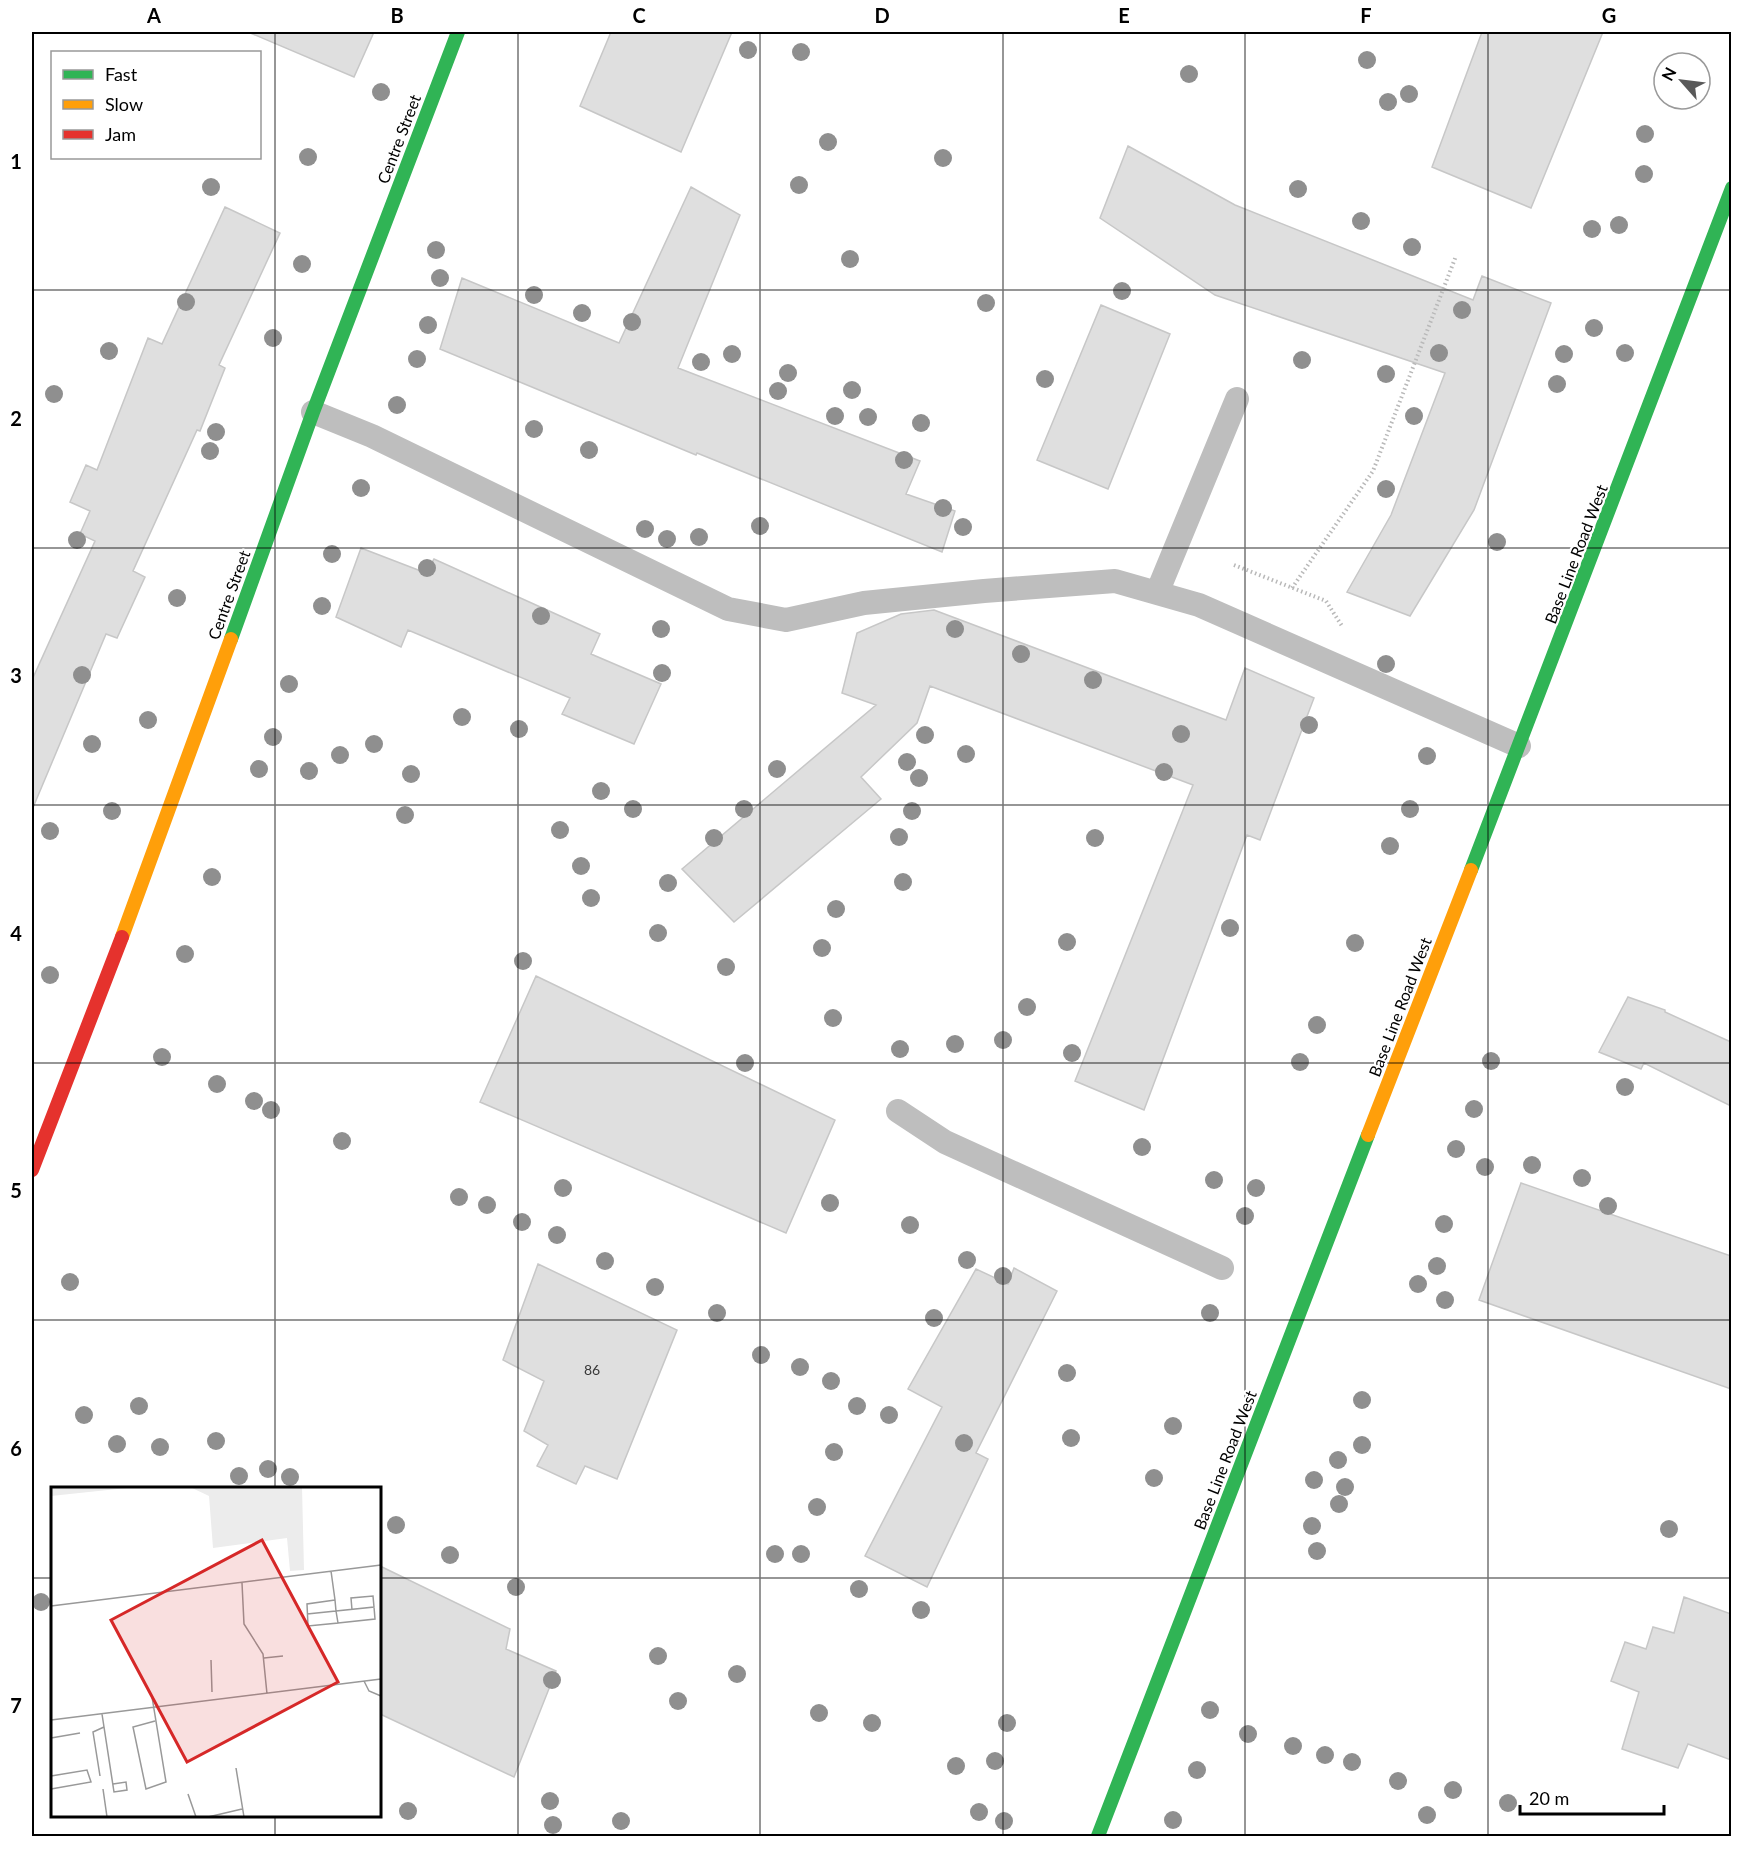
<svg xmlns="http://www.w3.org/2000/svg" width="1763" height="1868" viewBox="0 0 1763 1868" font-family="Lato,sans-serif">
  <rect width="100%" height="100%" fill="#fff"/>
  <path fill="#dfdfdf" stroke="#c7c7c7" stroke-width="1.5" d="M248 32H374L354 77Z
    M611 32H732L681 152 580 106Z
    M1482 32H1603L1531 208 1432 167Z
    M1128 146 1235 205 1473 300 1482 276 1551 303 1474 510 1410 616 1347 592 1391 515 1445 373 1215 295 1100 218Z
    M691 187 740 215 678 368 920 461 906 494 955 511 942 552 697 453 696 455 440 349 462 278 619 343Z
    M225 207 280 233 219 365 225 368 200 431 197 430 133 571 145 577 117 638 106 634 32 810V680L95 541 80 534 90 511 70 502 86 465 97 470 148 338 162 344Z
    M1101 305 1170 334 1108 489 1037 460Z
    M361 548 426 573 434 559 600 634 591 654 661 684 634 744 562 714 570 698 408 630 401 647 336 617Z
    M934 610 1226 720 1245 668 1314 698 1260 840 1247 835 1144 1110 1075 1081 1193 785 930 686 917 723 861 777 881 799 734 922 682 869 876 705 842 693 857 633 901 614Z
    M536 976 835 1120 786 1233 480 1102Z
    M1628 997 1665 1010V1012L1731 1042V1106L1644 1063 1641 1069 1599 1052Z
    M1521 1183 1731 1256V1389L1479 1300Z
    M538 1264 677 1330 617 1479 585 1466 576 1484 537 1466 548 1445 524 1431 544 1381 503 1360Z
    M1014 1268 1057 1291 976 1453 988 1459 927 1587 865 1556 942 1407 908 1389 976 1269 1008 1284Z
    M380 1566 510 1629 506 1649 556 1671 514 1777 380 1714Z
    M1684 1597 1731 1614V1760L1688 1744 1678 1768 1622 1749 1639 1692 1611 1681 1625 1642 1646 1649 1653 1627 1674 1633Z"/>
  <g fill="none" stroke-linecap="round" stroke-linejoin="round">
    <path stroke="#b9b9b9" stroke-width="4" stroke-dasharray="1.5 3" stroke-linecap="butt" d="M1234 565 1326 601 1342 626
      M1292 588 1373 471 1456 256"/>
    <path stroke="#bebebe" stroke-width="24" d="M313 412 372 436 728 609 786 620 864 603 984 591 1115 581 1199 605 1519 746
      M1157 593 1237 399
      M898 1111 945 1142 1222 1268"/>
    <path stroke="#30b455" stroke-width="14" d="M231 639 313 412 458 32
      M1471 870 1732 188
      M1098 1836 1368 1135"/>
    <path stroke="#ff9f0a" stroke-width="14" d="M122 937 231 639
      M1368 1135 1471 870"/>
    <path stroke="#e5322d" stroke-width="14" d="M32 1170 122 937"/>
  </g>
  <g fill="#8f8f8f">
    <circle cx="748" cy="50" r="9"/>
    <circle cx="801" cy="52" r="9"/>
    <circle cx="1367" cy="60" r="9"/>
    <circle cx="1189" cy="74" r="9"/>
    <circle cx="381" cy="92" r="9"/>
    <circle cx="1409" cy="94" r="9"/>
    <circle cx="1388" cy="102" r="9"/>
    <circle cx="1645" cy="134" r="9"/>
    <circle cx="828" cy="142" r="9"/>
    <circle cx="308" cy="157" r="9"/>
    <circle cx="943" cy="158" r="9"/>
    <circle cx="1644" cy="174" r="9"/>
    <circle cx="799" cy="185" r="9"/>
    <circle cx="211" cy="187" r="9"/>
    <circle cx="1298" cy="189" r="9"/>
    <circle cx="1361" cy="221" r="9"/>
    <circle cx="1619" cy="225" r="9"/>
    <circle cx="1592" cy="229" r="9"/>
    <circle cx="1412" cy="247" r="9"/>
    <circle cx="436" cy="250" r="9"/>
    <circle cx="850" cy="259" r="9"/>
    <circle cx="302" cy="264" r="9"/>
    <circle cx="440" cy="278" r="9"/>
    <circle cx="1122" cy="291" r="9"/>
    <circle cx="534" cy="295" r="9"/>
    <circle cx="186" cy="302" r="9"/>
    <circle cx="986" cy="303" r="9"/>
    <circle cx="1462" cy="310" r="9"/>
    <circle cx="582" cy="313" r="9"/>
    <circle cx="632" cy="322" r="9"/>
    <circle cx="428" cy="325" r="9"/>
    <circle cx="1594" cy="328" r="9"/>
    <circle cx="273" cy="338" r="9"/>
    <circle cx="109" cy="351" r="9"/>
    <circle cx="1439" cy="353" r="9"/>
    <circle cx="1625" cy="353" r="9"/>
    <circle cx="732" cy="354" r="9"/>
    <circle cx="1564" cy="354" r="9"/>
    <circle cx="417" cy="359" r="9"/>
    <circle cx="1302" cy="360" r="9"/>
    <circle cx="701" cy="362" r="9"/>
    <circle cx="788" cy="373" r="9"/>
    <circle cx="1386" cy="374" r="9"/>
    <circle cx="1045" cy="379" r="9"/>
    <circle cx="1557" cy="384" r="9"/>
    <circle cx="852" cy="390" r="9"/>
    <circle cx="778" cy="391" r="9"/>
    <circle cx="54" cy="394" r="9"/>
    <circle cx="397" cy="405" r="9"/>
    <circle cx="835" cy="416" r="9"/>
    <circle cx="1414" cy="416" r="9"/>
    <circle cx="868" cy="417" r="9"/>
    <circle cx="921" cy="423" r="9"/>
    <circle cx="534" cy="429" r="9"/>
    <circle cx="216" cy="432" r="9"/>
    <circle cx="589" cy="450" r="9"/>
    <circle cx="210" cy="451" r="9"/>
    <circle cx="904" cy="460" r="9"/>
    <circle cx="361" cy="488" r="9"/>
    <circle cx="1386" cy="489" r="9"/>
    <circle cx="943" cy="508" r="9"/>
    <circle cx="760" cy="526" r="9"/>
    <circle cx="963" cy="527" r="9"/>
    <circle cx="645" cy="529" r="9"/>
    <circle cx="699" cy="537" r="9"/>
    <circle cx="667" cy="539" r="9"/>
    <circle cx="77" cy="540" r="9"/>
    <circle cx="1497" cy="542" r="9"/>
    <circle cx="332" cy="554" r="9"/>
    <circle cx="427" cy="568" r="9"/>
    <circle cx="177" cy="598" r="9"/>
    <circle cx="322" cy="606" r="9"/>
    <circle cx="541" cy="616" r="9"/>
    <circle cx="661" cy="629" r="9"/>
    <circle cx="955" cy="629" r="9"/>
    <circle cx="1021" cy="654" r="9"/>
    <circle cx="1386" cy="664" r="9"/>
    <circle cx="662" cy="673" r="9"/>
    <circle cx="82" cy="675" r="9"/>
    <circle cx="1093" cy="680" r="9"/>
    <circle cx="289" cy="684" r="9"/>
    <circle cx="462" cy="717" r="9"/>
    <circle cx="148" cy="720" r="9"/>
    <circle cx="1309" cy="725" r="9"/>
    <circle cx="519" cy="729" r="9"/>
    <circle cx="1181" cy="734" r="9"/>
    <circle cx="925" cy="735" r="9"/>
    <circle cx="273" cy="737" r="9"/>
    <circle cx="92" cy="744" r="9"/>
    <circle cx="374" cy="744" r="9"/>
    <circle cx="966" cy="754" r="9"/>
    <circle cx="340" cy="755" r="9"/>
    <circle cx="1427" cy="756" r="9"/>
    <circle cx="907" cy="762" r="9"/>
    <circle cx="259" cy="769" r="9"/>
    <circle cx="777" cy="769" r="9"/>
    <circle cx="309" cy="771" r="9"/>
    <circle cx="1164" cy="772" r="9"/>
    <circle cx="411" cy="774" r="9"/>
    <circle cx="919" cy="778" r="9"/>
    <circle cx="601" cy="791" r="9"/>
    <circle cx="633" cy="809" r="9"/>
    <circle cx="744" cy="809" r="9"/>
    <circle cx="1410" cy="809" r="9"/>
    <circle cx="112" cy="811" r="9"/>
    <circle cx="912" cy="811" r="9"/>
    <circle cx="405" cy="815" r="9"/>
    <circle cx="560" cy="830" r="9"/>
    <circle cx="50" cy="831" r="9"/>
    <circle cx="899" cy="837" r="9"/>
    <circle cx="714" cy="838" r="9"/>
    <circle cx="1095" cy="838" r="9"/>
    <circle cx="1390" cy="846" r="9"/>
    <circle cx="581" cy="866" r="9"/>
    <circle cx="212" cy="877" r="9"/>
    <circle cx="903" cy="882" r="9"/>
    <circle cx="668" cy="883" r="9"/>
    <circle cx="591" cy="898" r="9"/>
    <circle cx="836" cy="909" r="9"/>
    <circle cx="1230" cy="928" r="9"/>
    <circle cx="658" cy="933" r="9"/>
    <circle cx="1067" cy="942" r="9"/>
    <circle cx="1355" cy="943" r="9"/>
    <circle cx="822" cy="948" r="9"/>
    <circle cx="185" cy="954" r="9"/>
    <circle cx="523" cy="961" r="9"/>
    <circle cx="726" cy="967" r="9"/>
    <circle cx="50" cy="975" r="9"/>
    <circle cx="1027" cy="1007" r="9"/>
    <circle cx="833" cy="1018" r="9"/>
    <circle cx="1317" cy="1025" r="9"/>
    <circle cx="1003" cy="1040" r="9"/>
    <circle cx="955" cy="1044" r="9"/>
    <circle cx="900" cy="1049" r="9"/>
    <circle cx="1072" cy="1053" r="9"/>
    <circle cx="162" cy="1057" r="9"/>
    <circle cx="1491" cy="1061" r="9"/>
    <circle cx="1300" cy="1062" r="9"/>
    <circle cx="745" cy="1063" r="9"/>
    <circle cx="217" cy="1084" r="9"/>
    <circle cx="1625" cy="1087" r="9"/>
    <circle cx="254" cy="1101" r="9"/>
    <circle cx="1474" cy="1109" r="9"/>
    <circle cx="271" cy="1110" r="9"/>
    <circle cx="342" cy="1141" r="9"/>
    <circle cx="1142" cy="1147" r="9"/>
    <circle cx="1456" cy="1149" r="9"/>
    <circle cx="1532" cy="1165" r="9"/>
    <circle cx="1485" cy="1167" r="9"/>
    <circle cx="1582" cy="1178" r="9"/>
    <circle cx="1214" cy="1180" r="9"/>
    <circle cx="563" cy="1188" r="9"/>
    <circle cx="1256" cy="1188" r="9"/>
    <circle cx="459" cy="1197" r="9"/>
    <circle cx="830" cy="1203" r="9"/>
    <circle cx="487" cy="1205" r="9"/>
    <circle cx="1608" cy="1206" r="9"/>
    <circle cx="1245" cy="1216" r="9"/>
    <circle cx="522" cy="1222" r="9"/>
    <circle cx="1444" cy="1224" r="9"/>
    <circle cx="910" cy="1225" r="9"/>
    <circle cx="557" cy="1235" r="9"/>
    <circle cx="967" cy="1260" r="9"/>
    <circle cx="605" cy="1261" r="9"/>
    <circle cx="1437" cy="1266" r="9"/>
    <circle cx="1003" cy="1276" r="9"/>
    <circle cx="70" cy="1282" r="9"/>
    <circle cx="1418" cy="1284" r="9"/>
    <circle cx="655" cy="1287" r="9"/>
    <circle cx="1445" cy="1300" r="9"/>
    <circle cx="717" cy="1313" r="9"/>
    <circle cx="1210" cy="1313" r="9"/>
    <circle cx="934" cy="1318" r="9"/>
    <circle cx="761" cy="1355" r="9"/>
    <circle cx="800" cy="1367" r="9"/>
    <circle cx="1067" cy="1373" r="9"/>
    <circle cx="831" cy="1381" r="9"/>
    <circle cx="1362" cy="1400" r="9"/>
    <circle cx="139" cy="1406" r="9"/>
    <circle cx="857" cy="1406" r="9"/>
    <circle cx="84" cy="1415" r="9"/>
    <circle cx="889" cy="1415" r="9"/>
    <circle cx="1173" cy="1426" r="9"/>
    <circle cx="1071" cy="1438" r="9"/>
    <circle cx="216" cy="1441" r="9"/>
    <circle cx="964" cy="1443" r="9"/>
    <circle cx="117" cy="1444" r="9"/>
    <circle cx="1362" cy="1445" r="9"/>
    <circle cx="160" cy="1447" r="9"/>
    <circle cx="834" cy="1452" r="9"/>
    <circle cx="1338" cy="1460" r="9"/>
    <circle cx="268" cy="1469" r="9"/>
    <circle cx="239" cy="1476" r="9"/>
    <circle cx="290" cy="1477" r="9"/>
    <circle cx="1154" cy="1478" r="9"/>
    <circle cx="1314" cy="1480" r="9"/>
    <circle cx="1345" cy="1487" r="9"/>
    <circle cx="1339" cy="1504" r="9"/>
    <circle cx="817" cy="1507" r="9"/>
    <circle cx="396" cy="1525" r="9"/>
    <circle cx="1312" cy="1526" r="9"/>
    <circle cx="1669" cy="1529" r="9"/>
    <circle cx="1317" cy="1551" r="9"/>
    <circle cx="775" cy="1554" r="9"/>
    <circle cx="801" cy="1554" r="9"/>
    <circle cx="450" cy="1555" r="9"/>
    <circle cx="516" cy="1587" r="9"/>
    <circle cx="859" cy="1589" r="9"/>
    <circle cx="41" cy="1602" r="9"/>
    <circle cx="921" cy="1610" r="9"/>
    <circle cx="658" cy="1656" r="9"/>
    <circle cx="737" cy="1674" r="9"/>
    <circle cx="552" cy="1680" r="9"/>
    <circle cx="678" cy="1701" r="9"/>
    <circle cx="1210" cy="1710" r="9"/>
    <circle cx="819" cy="1713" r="9"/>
    <circle cx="872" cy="1723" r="9"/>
    <circle cx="1007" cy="1723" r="9"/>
    <circle cx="1248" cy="1734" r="9"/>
    <circle cx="1293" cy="1746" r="9"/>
    <circle cx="1325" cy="1755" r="9"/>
    <circle cx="995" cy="1761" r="9"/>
    <circle cx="1352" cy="1762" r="9"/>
    <circle cx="956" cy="1766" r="9"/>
    <circle cx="1197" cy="1770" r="9"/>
    <circle cx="1398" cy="1781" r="9"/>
    <circle cx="1453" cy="1790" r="9"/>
    <circle cx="550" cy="1801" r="9"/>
    <circle cx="1508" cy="1803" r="9"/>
    <circle cx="408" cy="1811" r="9"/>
    <circle cx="979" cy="1812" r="9"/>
    <circle cx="1427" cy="1815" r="9"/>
    <circle cx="1173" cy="1820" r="9"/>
    <circle cx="621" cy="1821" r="9"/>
    <circle cx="1004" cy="1821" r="9"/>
    <circle cx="553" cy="1825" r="9"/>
  </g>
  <path fill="none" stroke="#000" stroke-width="1.5" stroke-opacity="0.55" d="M275 32V1488M518 32V1836M760 32V1836M1003 32V1836M1245 32V1836M1488 32V1836M32 290H1732M32 548H1732M32 805H1732M32 1063H1732M32 1320H1732M32 1578H52M380 1578H1732M275 1816V1836"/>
  <g text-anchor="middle" stroke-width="4.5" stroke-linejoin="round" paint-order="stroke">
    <g font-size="14" fill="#383838">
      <text x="592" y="1375">86</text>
    </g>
    <g font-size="16" fill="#000" stroke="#fff">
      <text transform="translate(399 139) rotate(-69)" y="6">Centre Street</text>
      <text transform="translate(1576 554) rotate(-69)" y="6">Base Line Road West</text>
      <text transform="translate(229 595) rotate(-70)" y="6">Centre Street</text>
      <text transform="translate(1400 1007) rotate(-69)" y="6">Base Line Road West</text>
      <text transform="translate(1225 1460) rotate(-69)" y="6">Base Line Road West</text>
    </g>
  </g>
  <g transform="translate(51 1487)">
    <rect width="330" height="330" fill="#fff"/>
    <path d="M0 0H85L0 9ZM139 0H251L253 83 239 84 236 51 162 61 158 9Z" fill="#ececec"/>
    <path fill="none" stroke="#999" stroke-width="1.5" d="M280 84 284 113 285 124 287 136 257 139 256 117 284 113M191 96 193 137 212 167 216 207M0 119 330 78M256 127 323 120 322 109 300 111 301 123M287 136 324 132 323 120M213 171 232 169M160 173 161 205M313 194 318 204 330 209M101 210 115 295 95 302 82 240 104 234M51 227 63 305 76 303 75 295 62 297M0 233 330 192M0 251 29 246M185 281 193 330M0 289 36 283 40 295 0 302M49 289 42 245 53 240M52 302 56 330M137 307 145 330M157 330 191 322"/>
    <path fill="#d62828" fill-opacity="0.15" stroke="#d62828" stroke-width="3" d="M211 53 287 195 136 275 60 133Z"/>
    <rect width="330" height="330" fill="none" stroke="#000" stroke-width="3"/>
  </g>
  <rect width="1763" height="1868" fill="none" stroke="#ffffff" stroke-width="66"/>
  <rect x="51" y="51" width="210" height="108" fill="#ffffff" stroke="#999999" stroke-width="1.5"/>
  <rect x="63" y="70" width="30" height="9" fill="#30b455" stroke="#999999" stroke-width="1.5"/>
  <text x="105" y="81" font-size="18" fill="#000000">Fast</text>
  <rect x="63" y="100" width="30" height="9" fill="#ff9f0a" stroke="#999999" stroke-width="1.5"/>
  <text x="105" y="111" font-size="18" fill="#000000">Slow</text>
  <rect x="63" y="130" width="30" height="9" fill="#e5322d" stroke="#999999" stroke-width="1.5"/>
  <text x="105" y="141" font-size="18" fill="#000000">Jam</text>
  <g transform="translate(1682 81) rotate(298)"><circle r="28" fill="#ffffff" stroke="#999999" stroke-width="1.5"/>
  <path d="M0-4.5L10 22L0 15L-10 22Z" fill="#595959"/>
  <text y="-9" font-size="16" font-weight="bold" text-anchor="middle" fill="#000000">N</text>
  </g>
  <path d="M1520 1805v9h144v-9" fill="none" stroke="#000000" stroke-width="3"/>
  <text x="1529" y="1805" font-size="18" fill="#000000" stroke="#ffffff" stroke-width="4.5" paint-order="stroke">20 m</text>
  <rect x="33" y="33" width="1697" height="1802" fill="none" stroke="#000" stroke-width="2"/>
  <g font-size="20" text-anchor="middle" font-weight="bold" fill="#000">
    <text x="154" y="23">A</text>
    <text x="397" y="23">B</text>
    <text x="639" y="23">C</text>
    <text x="882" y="23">D</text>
    <text x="1124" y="23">E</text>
    <text x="1366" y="23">F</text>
    <text x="1609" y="23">G</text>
    <text x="16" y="169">1</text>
    <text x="16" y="426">2</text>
    <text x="16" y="683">3</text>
    <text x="16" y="941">4</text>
    <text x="16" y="1198">5</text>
    <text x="16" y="1456">6</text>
    <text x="16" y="1713">7</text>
  </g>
</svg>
